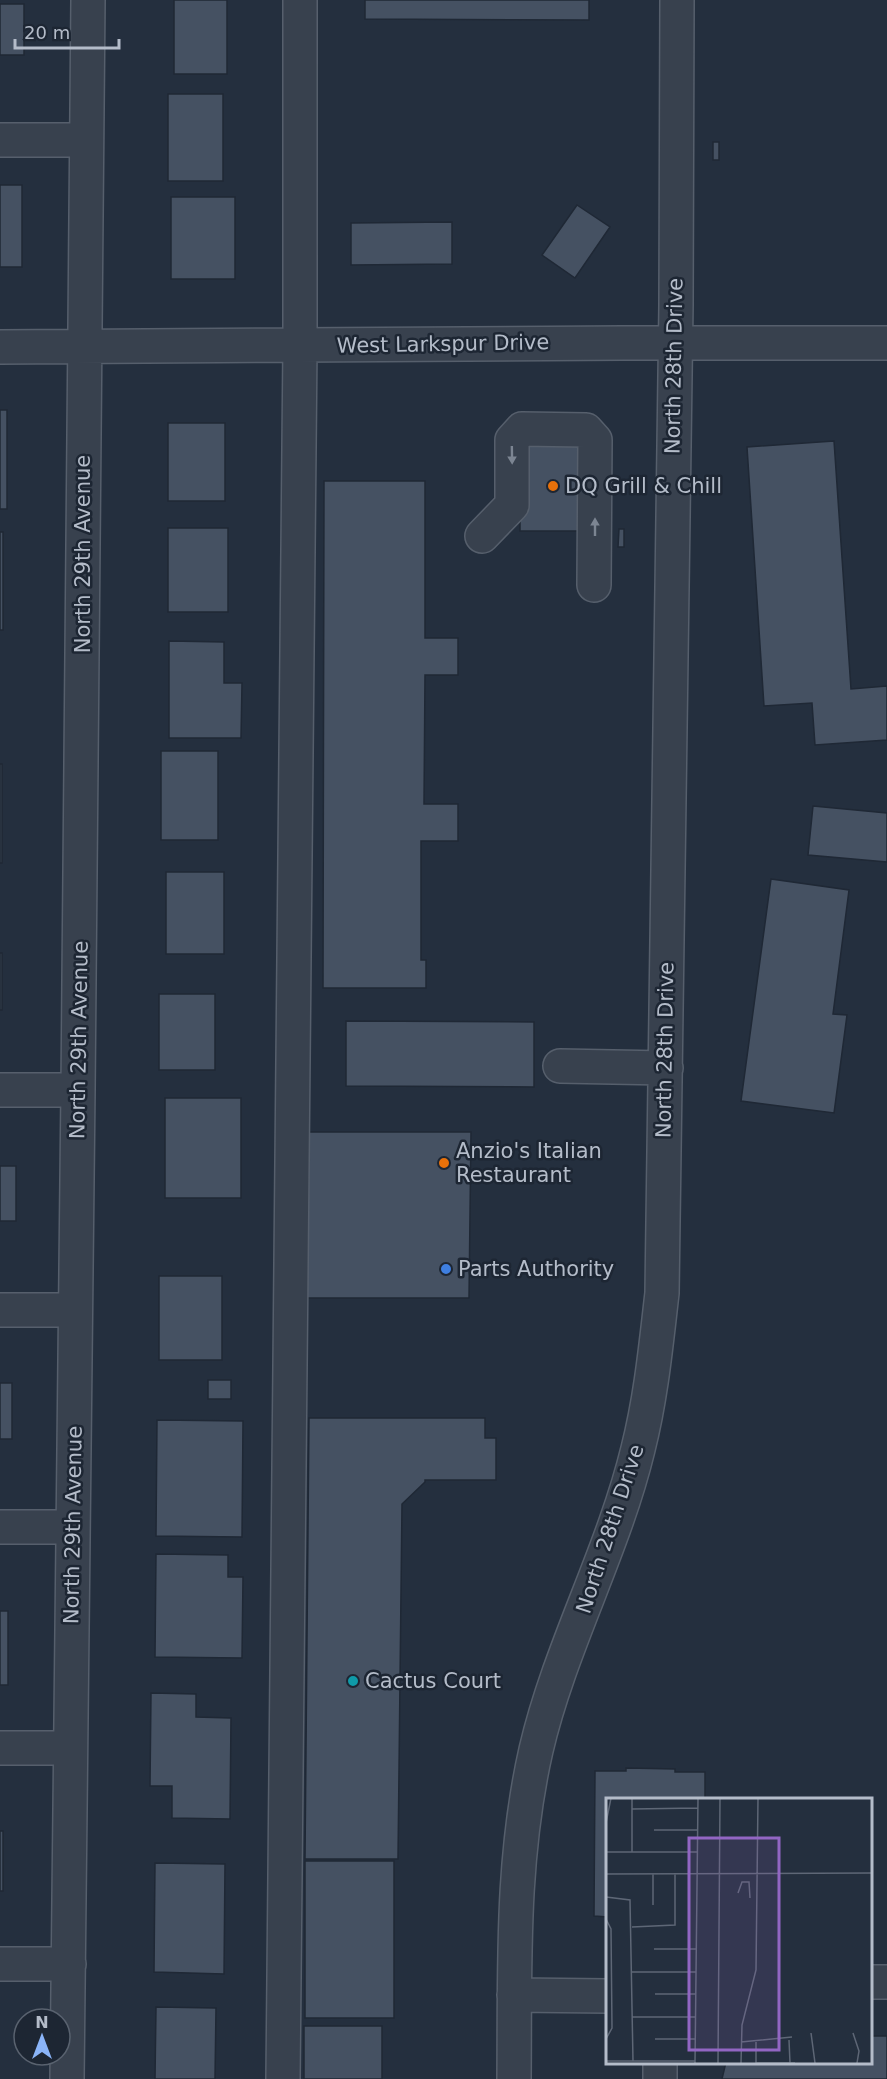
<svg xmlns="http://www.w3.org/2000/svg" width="887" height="2079" viewBox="0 0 887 2079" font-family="'DejaVu Sans',sans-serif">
  <rect width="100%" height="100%" fill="#242f3e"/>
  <path fill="#455162" stroke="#1f2835" stroke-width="1.5" d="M174 0H227V74H174Z
    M365 0H589V20L365 19Z
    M0 4H24V55H0Z
    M168 94H223V181H168Z
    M713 142H719V160H713Z
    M0 185H22V267H0Z
    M171 197H235V279H171Z
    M577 205 610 227 575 278 542 255Z
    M452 222V264L351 265V223Z
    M0 410H7V509H0Z
    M168 423H225V501H168Z
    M520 440 586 441 585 531H520Z
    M834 441 851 689 887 686V740L815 745 812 703 764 706 747 447Z
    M324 481H425V638H458V675H425L424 804H458V841H421V960H426V988H323Z
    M168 528H228V612H168Z
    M619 529H624V547H618Z
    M0 532H3V630H0Z
    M169 641 224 642V683H242L241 738H169Z
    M161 751H218V840H161Z
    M0 764H2V863H0Z
    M813 806 887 813V862L808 855Z
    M166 872H224V954H166Z
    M771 879 849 890 833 1014 847 1015 834 1113 741 1101Z
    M0 953H2V1010H0Z
    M159 994H215V1070H159Z
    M346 1021 534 1022V1087L346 1086Z
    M165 1098H241V1198H165Z
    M305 1132H471L469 1298H304Z
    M0 1166H16V1221H0Z
    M159 1276H222V1360H159Z
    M208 1380H231V1399H208Z
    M0 1383H12V1439H0Z
    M309 1418H485V1438H496V1480H425V1482L402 1504 398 1859H305Z
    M157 1420 243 1421 242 1537 156 1536Z
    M156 1554 228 1555V1577H243L242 1658 155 1657Z
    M0 1611H8V1685H0Z
    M151 1693 196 1694V1717L231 1718 230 1819 172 1818V1786H150Z
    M626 1768 675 1769V1772H705V1800H608V1917L594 1916 595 1771H626Z
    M0 1831H3V1891H0Z
    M305 1861H394V2018H305Z
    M155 1863 225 1864 224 1974 154 1972Z
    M156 2007 216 2008 215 2079H155Z
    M304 2026H382V2079H304Z
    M870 2036H887V2079H722L726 2062H870Z"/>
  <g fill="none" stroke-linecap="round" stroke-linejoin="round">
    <defs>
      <path id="minor" d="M0 140H86
        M0 347 623 343H887
        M482 536 512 505V440L522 429 586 430 595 440 594 585
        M560 1066 666 1068
        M0 1090H78
        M0 1310H75
        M0 1527H73
        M0 1748H70
        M0 1964H69
        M870 1982H887
        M514 1995 608 1996
        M67 2079 78 1090 88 0
        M283 2079 300 346V0
        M514 2079C515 1967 511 1860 536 1750 560 1647 613 1552 638 1449 651 1398 656 1345 662 1293L676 305 677 0
        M660 2079V2062"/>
    </defs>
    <use href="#minor" stroke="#565f6c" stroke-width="36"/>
    <use href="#minor" stroke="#38414e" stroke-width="33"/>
  </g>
  <defs><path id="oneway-solid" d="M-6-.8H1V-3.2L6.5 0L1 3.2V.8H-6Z" transform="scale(1.5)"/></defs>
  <g fill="#7c8592">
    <use href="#oneway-solid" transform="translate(512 455) rotate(89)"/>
    <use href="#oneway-solid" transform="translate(595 527) rotate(-90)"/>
  </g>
  <g fill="#e8710a" stroke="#1d2633" stroke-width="2">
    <circle cx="553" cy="486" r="6"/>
    <circle cx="444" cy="1163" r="6"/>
  </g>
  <circle fill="#3f7fe0" stroke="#1d2633" stroke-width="2" cx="446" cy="1269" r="6"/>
  <circle fill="#0f9aa8" stroke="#1d2633" stroke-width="2" cx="353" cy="1681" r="6"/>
  <g text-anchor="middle" stroke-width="5" stroke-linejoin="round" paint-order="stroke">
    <g font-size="21" fill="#b4bcc9" stroke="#1d2633">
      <text transform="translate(443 344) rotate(-1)" y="7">West Larkspur Drive</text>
      <text transform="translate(674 366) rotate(-89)" y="7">North 28th Drive</text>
      <text transform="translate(83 554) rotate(-90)" y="7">North 29th Avenue</text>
      <text transform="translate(79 1040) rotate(-89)" y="7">North 29th Avenue</text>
      <text transform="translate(665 1050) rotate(-89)" y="7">North 28th Drive</text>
      <text transform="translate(73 1525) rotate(-89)" y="7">North 29th Avenue</text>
      <text transform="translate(610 1529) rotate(-72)" y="7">North 28th Drive</text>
    </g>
    <g font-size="21" fill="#b4bcc9" stroke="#1d2633" text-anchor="start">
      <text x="565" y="493">DQ Grill &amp; Chill</text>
      <text x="456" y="1158">Anzio's Italian<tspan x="456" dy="24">Restaurant</tspan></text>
      <text x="458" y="1276">Parts Authority</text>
      <text x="365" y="1688">Cactus Court</text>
    </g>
  </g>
  <g transform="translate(606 1798)">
    <rect width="266" height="266" fill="#242f3e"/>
    <path fill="none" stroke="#5e6776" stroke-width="1.5" d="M26 0V54M26 11 92 10M0 25 5 0M48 32H92M0 54H92M0 76 266 75M47 76V107M132 95 136 84H143L144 100M0 99 24 102 27 263M0 121 5 131 6 230 0 241M26 129 69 127V75M48 151H91M26 174H90M49 196H90M26 219H90M205 235 209 265M247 235 253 253 251 265M49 241H90M183 242 184 265M135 244 186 239M0 263H89M89 265 92 0M112 265 114 0M135 265 136 227 150 172 152 0M150 265H189M150 265V244"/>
    <path fill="#9266c3" fill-opacity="0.15" stroke="#9266c3" stroke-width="3" d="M83 40H173V252H83Z"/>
    <rect width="266" height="266" fill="none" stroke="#b4bcc9" stroke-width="3"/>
  </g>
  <g transform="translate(42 2037)"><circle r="28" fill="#1d2633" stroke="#59626f" stroke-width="1.5"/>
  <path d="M0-4.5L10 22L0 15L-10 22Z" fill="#8ab4f8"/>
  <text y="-9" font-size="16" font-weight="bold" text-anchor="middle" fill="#b4bcc9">N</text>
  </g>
  <path d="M15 39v9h104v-9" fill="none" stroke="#b4bcc9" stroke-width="3"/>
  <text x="24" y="39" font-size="18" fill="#b4bcc9" stroke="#1d2633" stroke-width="4.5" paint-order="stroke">20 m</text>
</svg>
